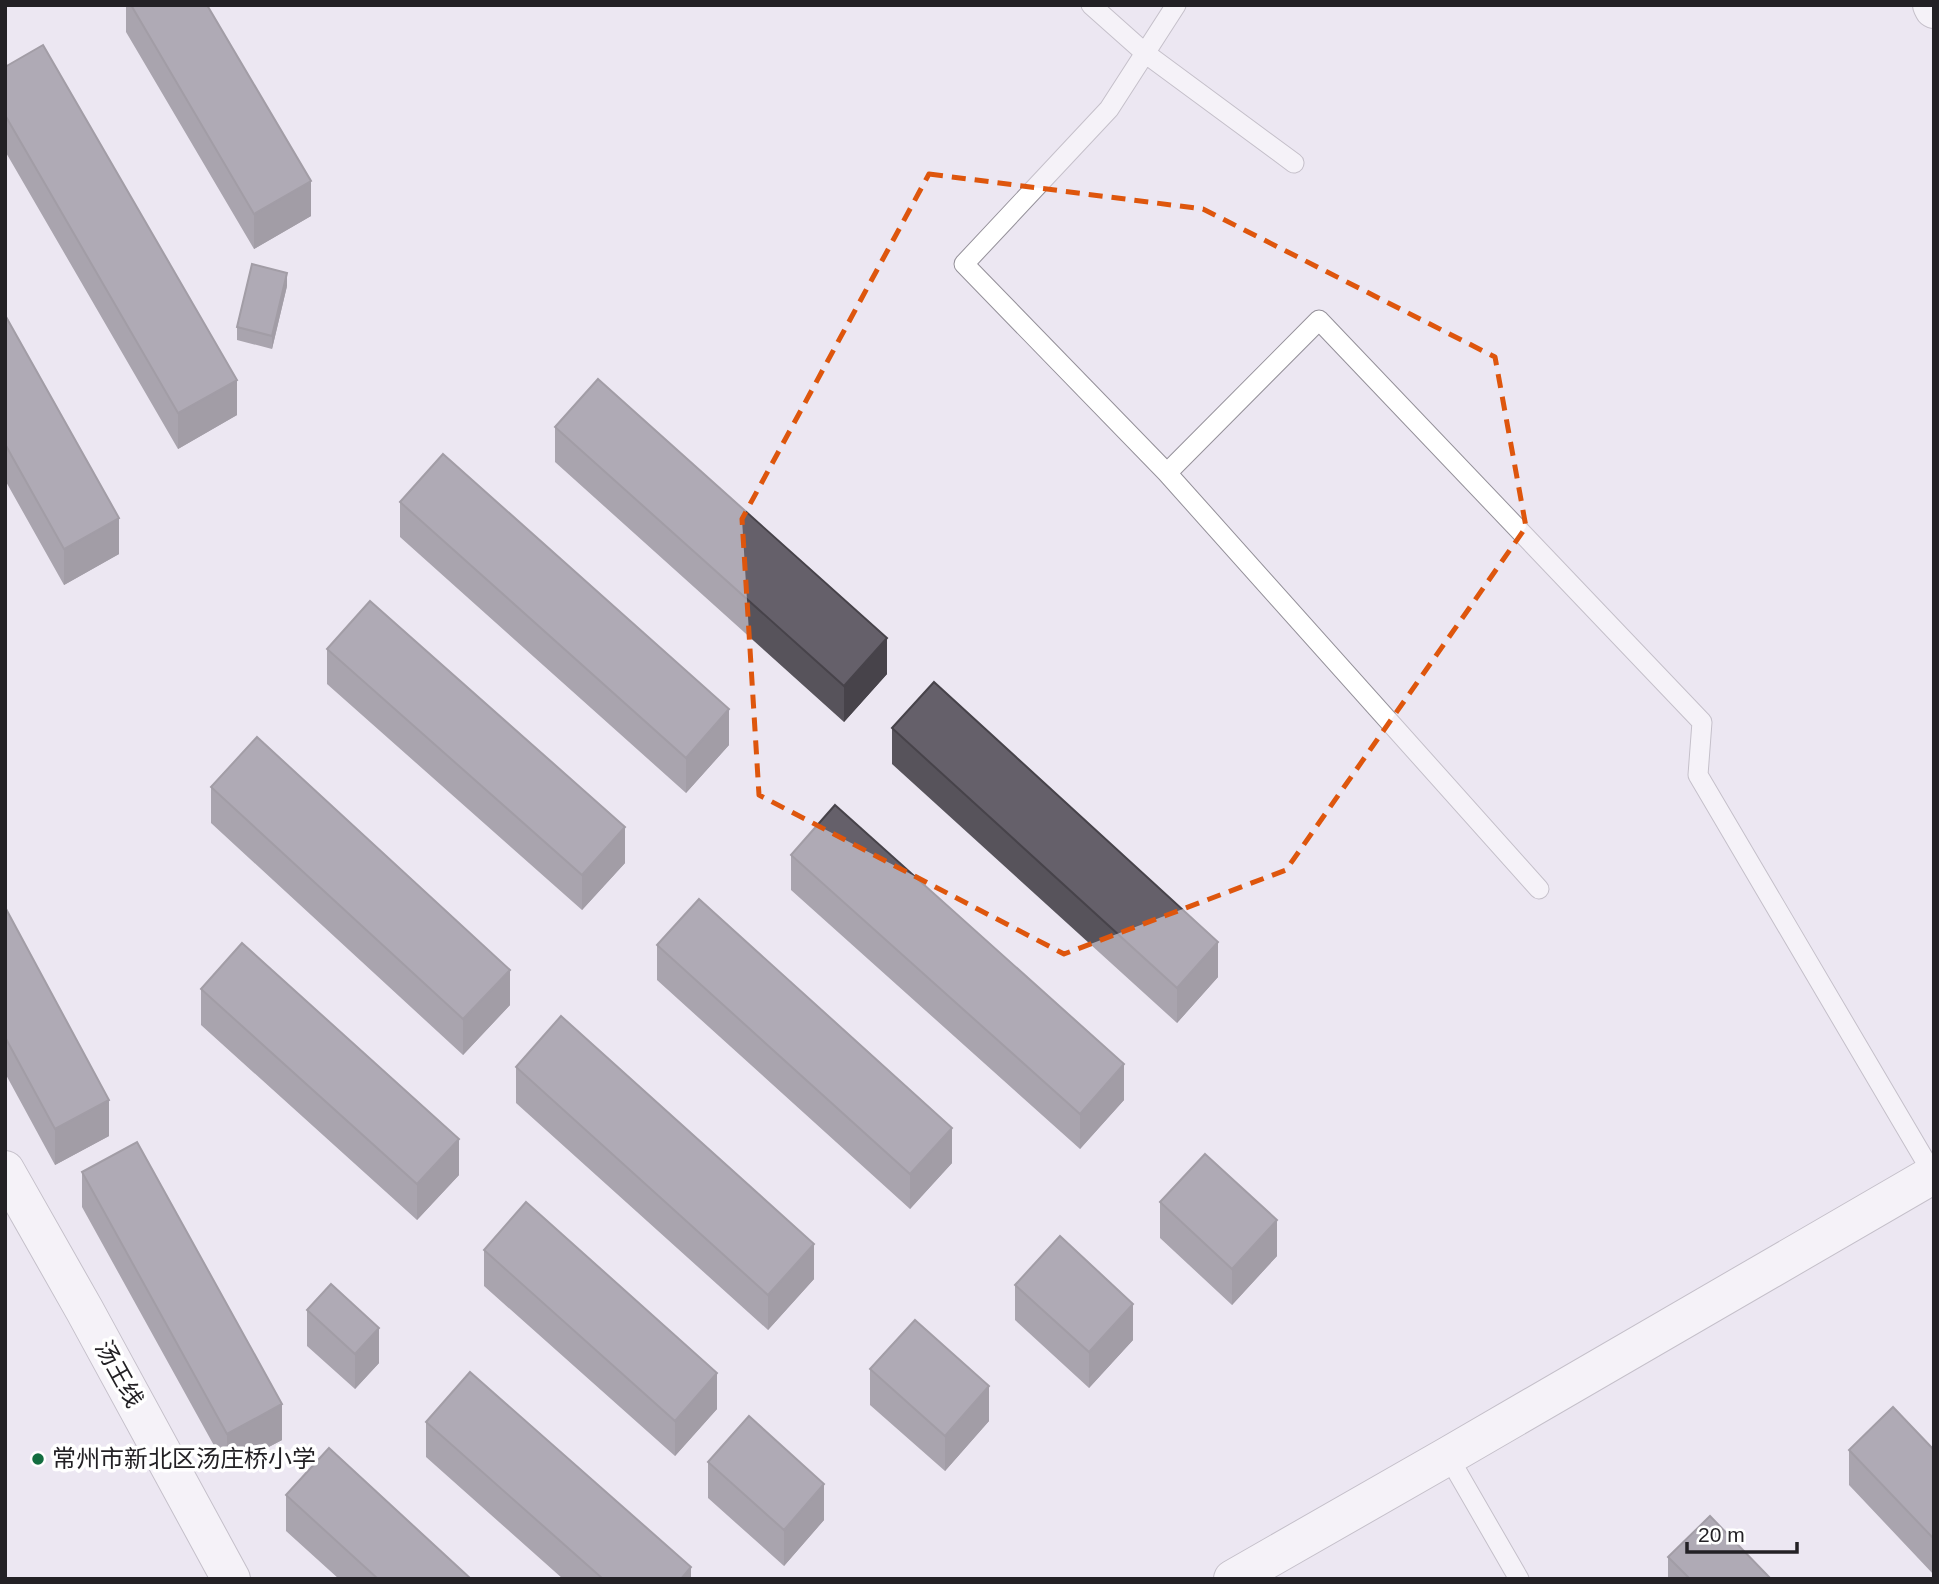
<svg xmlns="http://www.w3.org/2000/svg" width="1939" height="1584" viewBox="0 0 1939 1584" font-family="Helvetica,'Noto Sans SC',sans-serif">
  <rect width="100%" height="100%" fill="#ece7f2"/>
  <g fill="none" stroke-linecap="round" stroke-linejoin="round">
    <defs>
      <path id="lane" d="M1091 5 1145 53 1294 163
        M1176 5 1109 109 964 264 1167 473 1539 889
        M1167 473 1319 320 1702 722 1698 775 1933 1174
        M1448 1456 1519 1579"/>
      <path id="street" d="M1932 5 1934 9"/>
      <path id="secondary" d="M5 1170 85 1311 231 1579
        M1233 1579 1448 1456 1934 1174"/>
    </defs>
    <use href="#lane" stroke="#949099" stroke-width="21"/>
    <use href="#street" stroke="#949099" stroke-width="40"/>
    <use href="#secondary" stroke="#949099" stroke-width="40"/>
    <use href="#lane" stroke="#fff" stroke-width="19"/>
    <use href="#street" stroke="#fff" stroke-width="38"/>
    <use href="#secondary" stroke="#fff" stroke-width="38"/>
  </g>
  <path fill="#57535b" d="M126 5H207L311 216 254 249 126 32Z
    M5 67 237 415 178 449 5 151Z
    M287 286 272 349 237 340V327Z
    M5 315 119 554 64 585 5 480Z
    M555 427 887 674 844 722 555 462Z
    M400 502 729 745 686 793 400 537Z
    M327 649 625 863 582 910 327 684Z
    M892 728 1218 977 1177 1023 892 764Z
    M211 787 510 1005 463 1055 211 823Z
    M791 855 1124 1100 1080 1149 791 890Z
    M5 907 109 1136 55 1165 5 1073Z
    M657 945 952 1163 910 1209 657 980Z
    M201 989 459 1175 417 1220 201 1025Z
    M516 1067 814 1279 768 1330 516 1103Z
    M82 1172 282 1440 227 1469 82 1207Z
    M1160 1202 1277 1256 1232 1305 1160 1238Z
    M484 1250 717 1409 675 1456 484 1286Z
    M1015 1285 1133 1340 1089 1388 1015 1320Z
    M307 1310 379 1363 355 1389 307 1346Z
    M870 1369 989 1421 945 1471 870 1405Z
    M426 1422 691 1579H563L426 1457Z
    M1849 1450H1934V1575L1849 1485Z
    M708 1462 824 1520 784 1566 708 1498Z
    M286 1495 471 1579H339L286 1531Z
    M1668 1557 1771 1579H1668Z"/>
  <path fill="#47434a" d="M311 181V216L254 249V214Z
    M287 273V286L272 349V336Z
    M237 380V415L178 449V413Z
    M119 518V554L64 585V549Z
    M887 638V674L844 722V686Z
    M729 709V745L686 793V758Z
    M625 827V863L582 910V875Z
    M1218 942V977L1177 1023V988Z
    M510 970V1005L463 1055V1019Z
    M1124 1064V1100L1080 1149V1114Z
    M109 1100V1136L55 1165V1129Z
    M952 1128V1163L910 1209V1174Z
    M459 1139V1175L417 1220V1184Z
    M1277 1220V1256L1232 1305V1269Z
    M814 1244V1279L768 1330V1295Z
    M1133 1304V1340L1089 1388V1352Z
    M379 1328V1363L355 1389V1354Z
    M717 1373V1409L675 1456V1421Z
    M989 1386V1421L945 1471V1436Z
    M282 1404V1440L227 1469V1434Z
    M824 1484V1520L784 1566V1530Z
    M691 1567V1579H681Z"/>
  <path fill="#65606a" stroke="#47434a" stroke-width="2" d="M131 5H207L311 181 254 214Z
    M43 45 237 380 178 413 5 115V67Z
    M252 264 287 273 272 336 237 327Z
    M5 315 119 518 64 549 5 444Z
    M598 379 887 638 844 686 555 427Z
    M443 454 729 709 686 758 400 502Z
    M370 601 625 827 582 875 327 649Z
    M934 682 1218 942 1177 988 892 728Z
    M257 737 510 970 463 1019 211 787Z
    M835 805 1124 1064 1080 1114 791 855Z
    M699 899 952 1128 910 1174 657 945Z
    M5 907 109 1100 55 1129 5 1037Z
    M242 943 459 1139 417 1184 201 989Z
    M561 1016 814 1244 768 1295 516 1067Z
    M137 1142 282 1404 227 1434 82 1172Z
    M1205 1154 1277 1220 1232 1269 1160 1202Z
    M526 1202 717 1373 675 1421 484 1250Z
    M1060 1236 1133 1304 1089 1352 1015 1285Z
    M331 1284 379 1328 355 1354 307 1310Z
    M915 1320 989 1386 945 1436 870 1369Z
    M470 1372 691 1567 681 1579H603L426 1422Z
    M1893 1407 1934 1450V1539L1849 1450Z
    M749 1416 824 1484 784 1530 708 1462Z
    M329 1448 471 1579H378L286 1495Z
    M1710 1516 1771 1579H1690L1668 1557Z"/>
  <path d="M0 0H1939V1584H0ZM929 174 1203 209 1495 357 1526 527 1286 870 1064 954 759 795 742 519Z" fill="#ece7f2" fill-opacity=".55" fill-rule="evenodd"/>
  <path fill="none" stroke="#de560d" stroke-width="5" stroke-dasharray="14 9" stroke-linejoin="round" d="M929 174 1203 209 1495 357 1526 527 1286 870 1064 954 759 795 742 519Z"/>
  <circle fill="#136d40" stroke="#fff" stroke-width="2.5" cx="38" cy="1459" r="7"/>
  <g text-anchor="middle" stroke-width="7" stroke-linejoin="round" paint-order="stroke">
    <g font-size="24" fill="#232125" stroke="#fff">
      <text transform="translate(119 1374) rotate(61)" y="8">汤王线</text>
    </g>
    <g font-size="24" fill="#232125" stroke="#fff" text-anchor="start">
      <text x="52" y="1467">常州市新北区汤庄桥小学</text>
    </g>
  </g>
  <rect width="1939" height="1584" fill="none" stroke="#232125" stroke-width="14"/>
  <path d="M1687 1542v10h110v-10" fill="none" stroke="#232125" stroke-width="3.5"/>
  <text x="1698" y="1542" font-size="21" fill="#232125" stroke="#ffffff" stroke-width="5" paint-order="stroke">20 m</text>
</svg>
